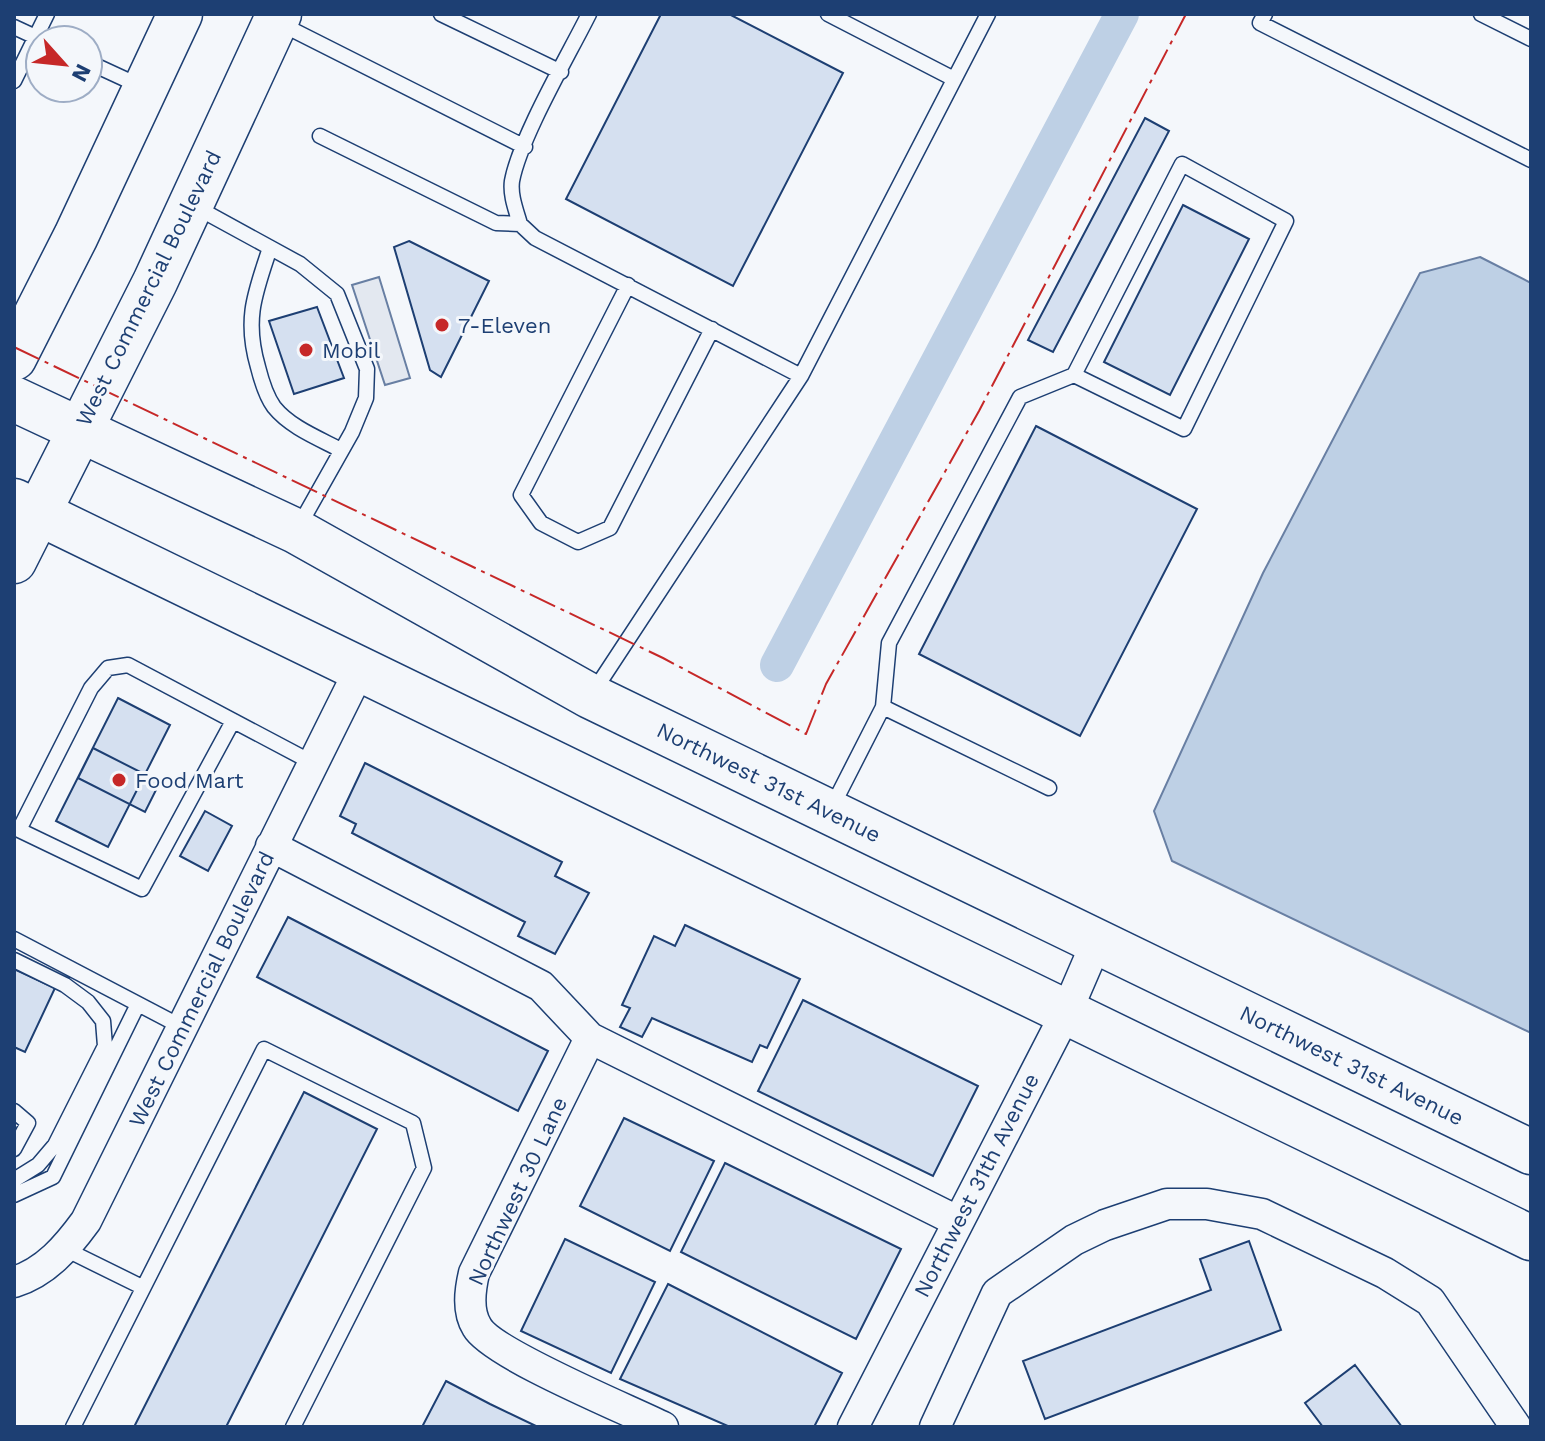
<svg xmlns="http://www.w3.org/2000/svg" width="1545" height="1441" viewBox="0 0 1545 1441" font-family="'Work Sans',sans-serif">
  <rect width="100%" height="100%" fill="#f4f7fb"/>
  <path fill="#e3e8f0" stroke="#687fa3" stroke-width="2" d="M379 277 410 378 385 385 352 285Z"/>
  <path fill="#bed0e5" stroke="#687fa3" stroke-width="2" d="M1480 257 1531 283V1033L1172 861 1154 811 1263 573 1420 273Z"/>
  <g fill="none" stroke-linecap="round" stroke-linejoin="round">
    <path stroke="#bed0e5" stroke-width="34" d="M777 665 1122 14"/>
  </g>
  <path fill="#d5e0f0" stroke="#1d3f73" stroke-width="2" d="M661 14H729L843 73 733 286 566 199Z
    M1145 118 1169 131 1053 352 1028 340Z
    M1183 205 1249 239 1170 395 1104 362Z
    M409 241 489 281 441 377 430 370 394 247Z
    M317 307 344 378 294 394 269 321Z
    M1036 426 1197 509 1080 736 919 654Z
    M118 698 170 725 108 847 56 821Z
    M93 748 160 782 145 812 78 778Z
    M365 763 562 862 555 876 589 893 555 954 518 936 525 922 352 833 356 824 340 816Z
    M205 811 232 826 208 871 180 856Z
    M288 917 548 1051 518 1111 257 977Z
    M685 925 800 979 767 1048 760 1045 752 1062 652 1018 642 1037 620 1027 630 1008 622 1005 654 936 675 946Z
    M14 969 55 988 25 1052 14 1047Z
    M803 1000 978 1086 933 1176 758 1091Z
    M304 1092 377 1129 226 1427H134Z
    M624 1118 714 1161 670 1251 580 1206Z
    M725 1163 901 1249 856 1339 681 1252Z
    M565 1239 655 1282 611 1373 521 1331Z
    M1249 1241 1281 1330 1045 1419 1023 1361 1211 1290 1200 1259Z
    M668 1284 842 1373 814 1427H730L620 1379Z
    M1355 1365 1402 1427H1323L1305 1403Z
    M446 1381 490 1404 538 1427H422Z"/>
  <g fill="none" stroke-linecap="round" stroke-linejoin="round">
    <defs>
      <path id="service" d="M441 14 561 72
        M828 14 954 79
        M1265 14 1260 23 1531 160
        M1481 14 1531 39
        M279 23 525 147
        M14 27 42 40
        M88 62 140 86
        M14 81 47 14
        M320 136 496 223 520 224C516 210 510 195 512 181 520 138 568 56 589 14
        M194 206 300 264 337 294 367 369 366 398 352 432 299 526
        M520 224 535 238 801 376
        M270 248C255 293 244 319 258 367 261 379 266 396 274 407 290 427 318 438 341 450
        M628 285 521 495 541 523 578 542 610 528 712 329
        M592 694 801 376 988 14
        M883 707 1049 788
        M233 721 142 889 19 830 91 688 108 668 128 665 313 763
        M832 807 883 707 889 643 1020 397 1074 375 1182 164 1286 221 1184 429 1074 375
        M14 939 182 1027
        M14 960 65 985 88 1002 103 1021 105 1046 55 1145 38 1165 14 1180
        M14 1111 28 1123 14 1149
        M14 1195 53 1177 138 1004
        M65 1249 142 1287
        M73 1427 264 1049 413 1123 424 1168 293 1427"/>
      <path id="minor" d="M271 846 541 986 590 1038 957 1221
        M590 1038 474 1273C470 1290 467 1311 477 1327 492 1354 629 1410 663 1427
        M14 1282C46 1272 67 1247 86 1221L359 671
        M853 1427 1066 1013 1097 941
        M935 1427 997 1293 1074 1240 1105 1225 1167 1204H1207L1262 1214 1385 1273 1430 1301 1516 1427"/>
      <path id="primary" d="M14 399 296 531 590 696 1531 1152
        M14 501 1531 1238"/>
      <path id="trunk" d="M14 358 76 236 180 14
        M14 561 155 282 279 14"/>
    </defs>
    <use href="#service" stroke="#1d3f73" stroke-width="17"/>
    <use href="#minor" stroke="#1d3f73" stroke-width="33"/>
    <use href="#primary" stroke="#1d3f73" stroke-width="47"/>
    <use href="#trunk" stroke="#1d3f73" stroke-width="47"/>
    <use href="#service" stroke="#f4f7fb" stroke-width="14"/>
    <use href="#minor" stroke="#f4f7fb" stroke-width="30"/>
    <use href="#primary" stroke="#f4f7fb" stroke-width="44"/>
    <use href="#trunk" stroke="#f4f7fb" stroke-width="44"/>
    <path stroke="#c62828" stroke-width="2" stroke-dasharray="28 6 4 6" stroke-linecap="butt" d="M14 347 663 658 806 734 826 684 979 411 1186 14"/>
  </g>
  <g fill="#c62828" stroke="#f4f7fb" stroke-width="3">
    <circle cx="442" cy="325" r="8"/>
    <circle cx="306" cy="350" r="8"/>
    <circle cx="119" cy="780" r="8"/>
  </g>
  <g text-anchor="middle" stroke-width="6" stroke-linejoin="round" paint-order="stroke">
    <g font-size="22" fill="#1d3f73" stroke="#f4f7fb">
      <text transform="translate(148 288) rotate(-64)" y="8">West Commercial Boulevard</text>
      <text transform="translate(769 782) rotate(26)" y="8">Northwest 31st Avenue</text>
      <text transform="translate(201 989) rotate(-64)" y="8">West Commercial Boulevard</text>
      <text transform="translate(1352 1065) rotate(26)" y="8">Northwest 31st Avenue</text>
      <text transform="translate(976 1185) rotate(-63)" y="8">Northwest 31th Avenue</text>
      <text transform="translate(517 1191) rotate(-65)" y="8">Northwest 30 Lane</text>
    </g>
    <g font-size="22" fill="#1d3f73" stroke="#f4f7fb" text-anchor="start">
      <text x="458" y="333">7-Eleven</text>
      <text x="322" y="358">Mobil</text>
      <text x="135" y="788">Food Mart</text>
    </g>
  </g>
  <rect width="1545" height="1441" fill="none" stroke="#1d3f73" stroke-width="32"/>
  <g transform="translate(64 64) rotate(117)"><circle r="38" fill="#f4f7fb" stroke="#9eadc5" stroke-width="2"/>
  <path d="M0-6L14 30L0 20L-14 30Z" fill="#c62828"/>
  <text y="-12" font-size="22" font-weight="bold" text-anchor="middle" fill="#1d3f73">N</text>
  </g>
</svg>
